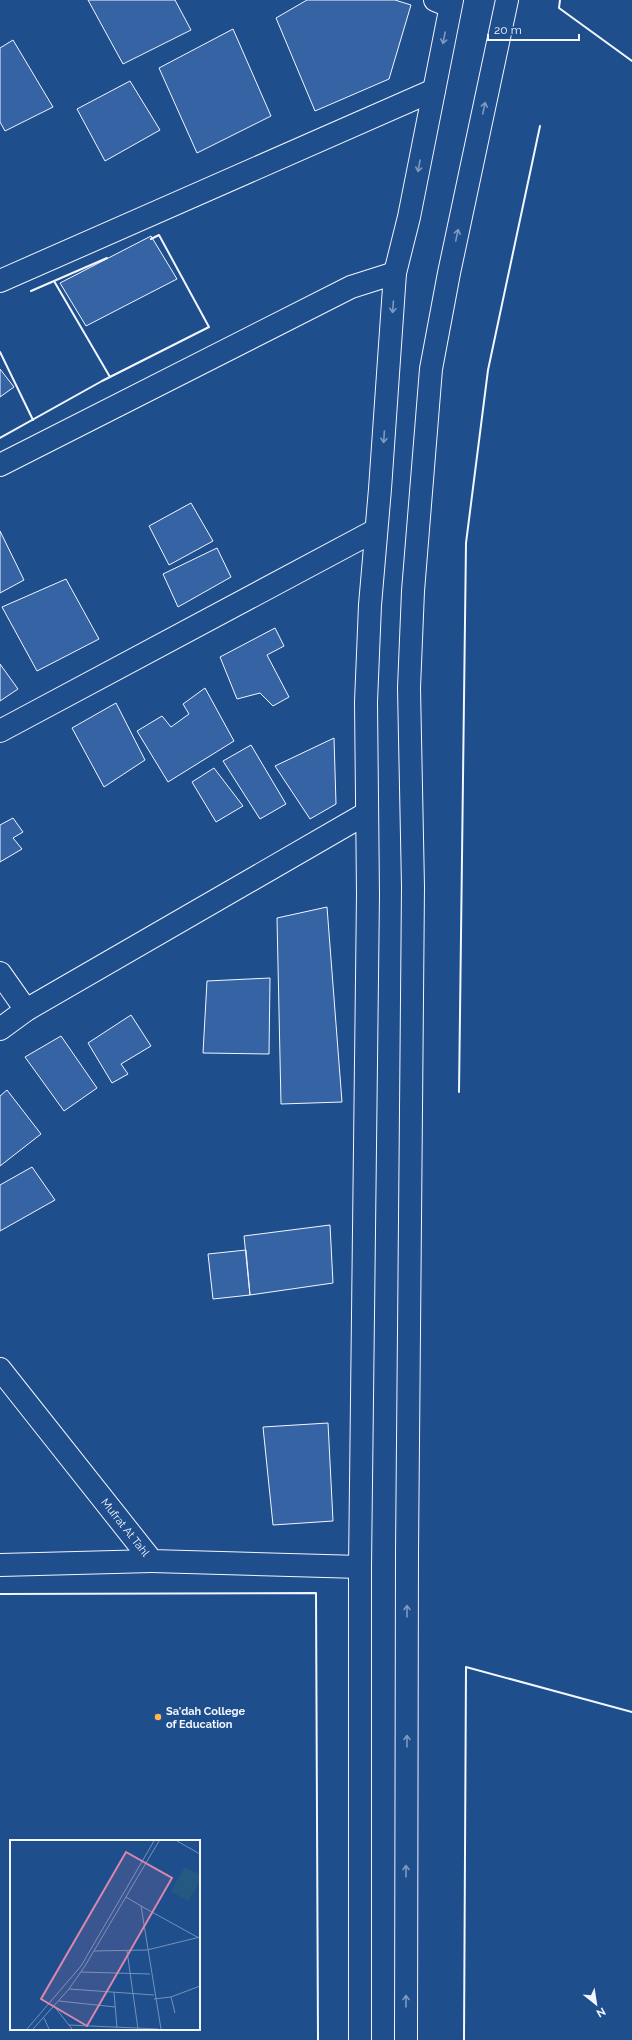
<svg xmlns="http://www.w3.org/2000/svg" width="632" height="2040" viewBox="0 0 632 2040" font-family="Raleway,sans-serif">
  <rect width="100%" height="100%" fill="#1f4e8c"/>
  <path fill="#3563a3" stroke="#f2f6ff" d="M88 0H175L191 30 123 64Z
    M307 0H395L411 5 389 79 315 111 276 18Z
    M233 29 271 116 197 153 159 68Z
    M13 40 53 107 5 131 0 122V48Z
    M130 81 160 130 105 161 77 109Z
    M151 236 177 279 86 326 60 283Z
    M0 369 14 387 0 397Z
    M191 503 213 541 169 565 149 526Z
    M0 531 24 580 0 593Z
    M217 548 231 577 178 607 163 574Z
    M66 579 99 639 37 671 2 607Z
    M275 628 284 646 267 655 289 697 273 706 260 693 237 699 220 657Z
    M0 664 18 689 0 701Z
    M205 688 234 741 168 782 137 731 162 716 171 727 189 714 183 704Z
    M116 703 145 760 104 787 72 728Z
    M334 738 336 804 310 819 275 766Z
    M251 745 286 804 260 819 223 761Z
    M214 768 243 806 216 822 192 782Z
    M13 818 23 832 13 838 22 849 0 862V825Z
    M327 907 342 1102 281 1104 277 918Z
    M270 978 269 1054 203 1053 207 981Z
    M131 1015 151 1046 121 1064 128 1074 112 1083 88 1043Z
    M61 1036 97 1088 64 1111 25 1057Z
    M7 1090 41 1134 0 1166V1096Z
    M32 1167 55 1200 0 1231V1185Z
    M330 1225 333 1283 250 1295 244 1236Z
    M246 1250 250 1295 213 1299 208 1254Z
    M328 1423 333 1521 273 1525 263 1427Z"/>
  <g fill="none" stroke-linecap="round" stroke-linejoin="round">
    <defs>
      <g id="minor">
        <path d="M435 0 450 6"/>
        <path d="M0 281 434 90"/>
        <path d="M0 465 351 287 395 273"/>
        <path d="M0 731 376 530"/>
        <path d="M0 973 26 1010"/>
        <path d="M0 1029 26 1010 367 813"/>
        <path id="s1" d="M0 1369 152 1561 360 1567"/>
        <path d="M0 1565 152 1561"/>
      </g>
      <path id="primary" d="M360 2040V1567L368 894 366 702 370 605 380 489 395 273 409 217 452 0
        M406 2040 407 1553 413 887 409 688 413 591 431 369 449 273 507 0"/>
    </defs>
    <use href="#minor" stroke="#f2f6ff" stroke-width="24"/>
    <use href="#primary" stroke="#f2f6ff" stroke-width="24"/>
    <use href="#minor" stroke="#1f4e8c" stroke-width="22"/>
    <use href="#primary" stroke="#1f4e8c" stroke-width="22"/>
    <path stroke="#f2f6ff" stroke-width="2" d="M560 0 559 8 632 61
      M54 281 110 377
      M31 291 107 258
      M0 352 33 420
      M0 438 102 381 209 327 159 235 151 239
      M459 1092 466 543 488 370 540 126
      M0 1594 316 1593 318 2040
      M464 2040 466 1667 632 1712"/>
  </g>
  <defs><path id="oneway-shaft" d="M-6 0H5M1.5-3L5.5 0L1.5 3" fill="none" stroke-width="1.6" stroke-linecap="round" stroke-linejoin="round"/></defs>
  <g stroke="#7e9ac0">
    <use href="#oneway-shaft" transform="translate(444 38) rotate(101)"/>
    <use href="#oneway-shaft" transform="translate(484 108) rotate(-78)"/>
    <use href="#oneway-shaft" transform="translate(419 166) rotate(101)"/>
    <use href="#oneway-shaft" transform="translate(457 235) rotate(-78)"/>
    <use href="#oneway-shaft" transform="translate(393 307) rotate(94)"/>
    <use href="#oneway-shaft" transform="translate(384 437) rotate(94)"/>
    <use href="#oneway-shaft" transform="translate(407 1611) rotate(-90)"/>
    <use href="#oneway-shaft" transform="translate(407 1741) rotate(-90)"/>
    <use href="#oneway-shaft" transform="translate(406 1871) rotate(-90)"/>
    <use href="#oneway-shaft" transform="translate(406 2001) rotate(-90)"/>
  </g>
  <circle fill="#ffb74d" stroke="#1f4e8c" stroke-width="1.5" cx="158" cy="1717" r="4"/>
  <g text-anchor="middle" stroke-width="3" stroke-linejoin="round" paint-order="stroke">
    <g font-size="11" fill="#f2f6ff" stroke="#1f4e8c">
      <text dy="4" stroke="none"><textPath href="#s1" startOffset="202">Mufrat At Tahl</textPath></text>
    </g>
    <g font-size="11" font-weight="bold" fill="#f2f6ff" stroke="#1f4e8c" text-anchor="start">
      <text x="166" y="1715">Sa'dah College<tspan x="166" dy="13">of Education</tspan></text>
    </g>
  </g>
  <g transform="translate(10 1840)">
    <rect width="190" height="190" fill="#1f4e8c"/>
    <path d="M175 27 190 35V41L178 61 161 51Z" fill="#245a82"/>
    <path fill="none" stroke="#7391ba" stroke-width="1" d="M167 1 190 14M116 57 131 66 151 189M131 66 189 98 190 95M84 111 137 110 190 97M117 111 128 189M71 132 140 134M59 149 144 155M104 152 107 188M161 157 165 173M144 159 161 157 190 146M49 161 105 167M44 166 62 189M34 178 39 189M59 185 148 189M17 189 71 126 144 1M23 189 59 149 75 126 149 1"/>
    <path fill="#da87ad" fill-opacity="0.15" stroke="#da87ad" stroke-width="2" d="M116 12 162 38 77 186 31 159Z"/>
    <rect width="190" height="190" fill="none" stroke="#f2f6ff" stroke-width="2"/>
  </g>
  <g transform="translate(596 2004) rotate(150)" stroke="#1f4e8c" stroke-width="3" paint-order="stroke">
  <path d="M0-3L7 15L0 10L-7 15Z" fill="#f2f6ff"/>
  <text y="-6" font-size="11" font-weight="bold" text-anchor="middle" fill="#f2f6ff">N</text>
  </g>
  <path d="M488 34v6h91v-6" fill="none" stroke="#f2f6ff" stroke-width="2"/>
  <text x="494" y="34" font-size="12" fill="#f2f6ff" stroke="#1f4e8c" stroke-width="3" paint-order="stroke">20 m</text>
</svg>
